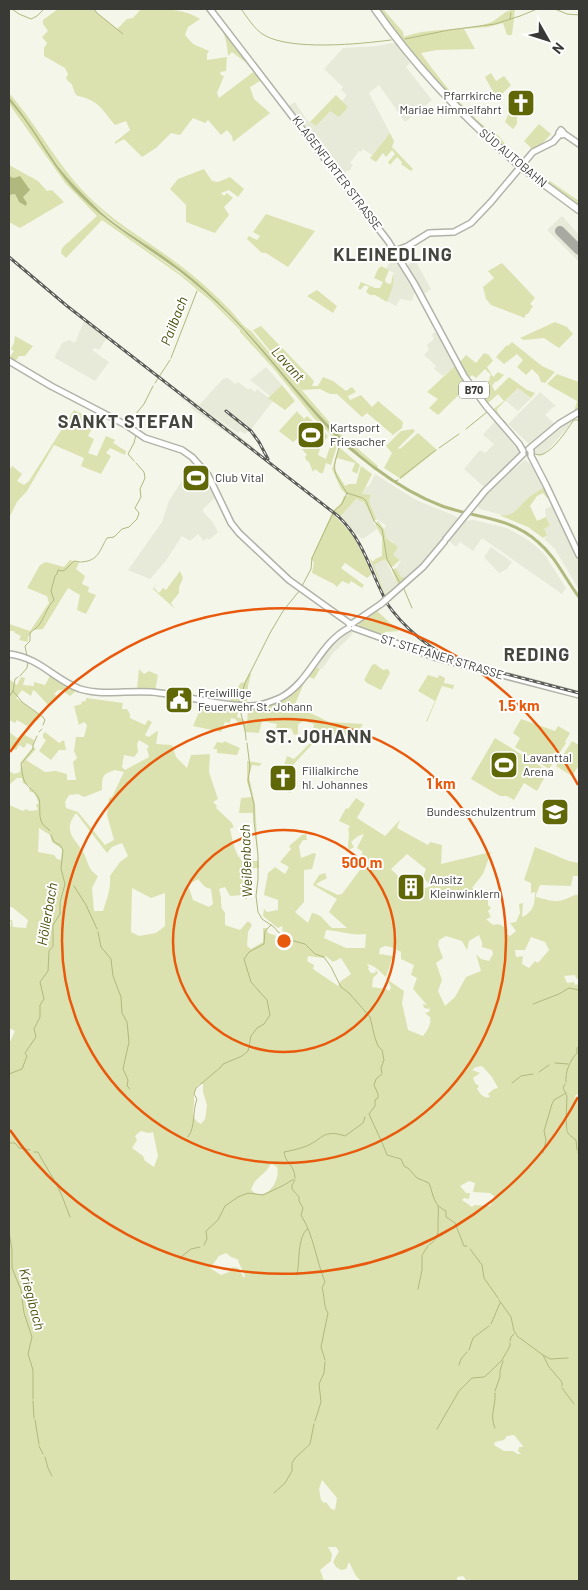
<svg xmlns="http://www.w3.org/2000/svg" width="588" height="1590" viewBox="0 0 588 1590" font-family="Barlow,sans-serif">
  <rect width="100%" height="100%" fill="#f4f6ea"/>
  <path fill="#e7ead8" d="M392 43 396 44 410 63 406 67 432 100 405 122 379 85 369 93 390 133 372 155 363 149 361 152 359 151 350 163 353 165 350 170 345 172 346 174 344 178 287 107 295 102 306 119 316 126 330 110 348 107 342 101 347 95 341 90 343 87 324 69 343 48 377 46Z
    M562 216 579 235V262L547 230Z
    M393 256H395L403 268 415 260 431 289 422 296 418 288 415 291 412 301 400 299 396 306 387 301 394 281V273L386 269Z
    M84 321 107 338 99 350 95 348 92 350 109 362 95 381 55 358V356L62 343 69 340 75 343Z
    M437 332 457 366 454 367 443 376 434 369 436 366 424 355 429 350 427 345 434 339 432 334Z
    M266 367 282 385 270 396 250 380Z
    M224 378H228L235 384 238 382 249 390 250 388 255 392 257 389 273 401 249 432 248 431 245 434 240 431 238 433 210 413 252 446 265 460 191 408 192 406 184 400 183 401 179 395 164 383 186 395 199 405Z
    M518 388 531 398 518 411 506 401Z
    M540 392 556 406 552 408 545 415 555 424 549 430 530 445 508 424Z
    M575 416 576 418 549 449 543 455 540 456 536 454 533 451 537 446 558 427Z
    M495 421 521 452 486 487H484L464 469 480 450 485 453 494 444 483 435Z
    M525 460 529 463 536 472 543 488 527 499 516 512 506 516 480 509 476 505 501 479Z
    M375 474 416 500 455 516 459 519 423 565 407 578H401L396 568 401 561 392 555 393 542 386 538 384 529 386 525 376 519 372 510 369 501 371 496 362 494 366 487 369 486Z
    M207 476 217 496 203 509V512L213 522 218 532 209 540 207 538 204 541 198 534 190 541 182 536 165 562 150 579 128 570 162 522 169 501 183 479 192 484Z
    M356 499 364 502 377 529 363 539 360 538 358 534 356 535 340 517Z
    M554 505 579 549V590L555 549 544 539 547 535 543 529 550 524 546 517 545 509Z
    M474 520 507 528 528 540 539 549 545 555 566 588 562 594 482 538 473 551 460 542 456 547 448 540 462 521Z
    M491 547 512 562 507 569 499 573 484 557Z
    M385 559 398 585 385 594 373 565Z
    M348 631 353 632 349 638 333 653 322 669 314 667 323 652 338 637Z"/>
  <path fill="#dbe2af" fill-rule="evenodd" d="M58 9H96V12L117 29 127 19 133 18 141 9C160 9 184 8 200 19L188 27 185 35 193 44 209 51 207 54V60L227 57 226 71 220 72 221 75 224 76 217 93 219 98 256 70 232 52 228 56C227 45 226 32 217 25L219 22 256 70 261 78 260 81 250 87 254 99 270 113 233 142 232 136 227 130 221 135 208 120 205 123 193 118 180 135 171 133 156 148 142 157 124 139 115 144V142L130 130 126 121 115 125C106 115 101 104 88 99 84 97 80 97 76 95L71 83 69 82 66 78 68 74 65 68 44 56V48L47 43 42 37 48 31 43 24V20Z
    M380 9H383L403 32 404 37C427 27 465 32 489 23 501 19 502 9 519 9H515L512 35H507L503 23 488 27 464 29 475 49 437 50 421 53C432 70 477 127 496 133 502 139 513 156 523 158 526 159 528 157 531 158L527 163 541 175 579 201V205C502 153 433 85 380 9Z
    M491 73 496 81 504 76 511 85 497 99 485 77Z
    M9 93C38 126 57 165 88 196 119 227 157 246 191 274 205 285 218 298 230 310 237 317 243 327 251 331L337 431 378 466 377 468C317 422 276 359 223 307 205 288 184 271 163 256 141 240 118 227 99 209 85 196 71 183 60 168 42 145 28 119 9 97Z
    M336 95 348 107 339 117 330 111 316 126 310 122Z
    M522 97 526 98 530 104 517 116V124L513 129 505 122 513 103Z
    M9 101C36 130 51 167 79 195 118 234 167 259 207 295 256 338 292 392 337 438L335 439 313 417 274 369 240 332V330L212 302 181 276 102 220 66 258 61 253 62 248 97 216 66 184 9 104Z
    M539 124 551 134 541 145 532 149 524 141Z
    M390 133 394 141 392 147 413 169 411 171 401 164 402 162 397 157 390 165 388 162 395 154 392 150 386 157 383 153 376 162 370 158Z
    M9 165 38 181 47 191 52 190 64 202 20 228 9 222V195L15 194 19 202 23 197 14 178 9 176Z
    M204 169 212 181 218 182 230 177 244 189 238 197 229 190 221 193 224 196 227 193 233 198 224 207 229 215 215 233 186 222V205L170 189 178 179Z
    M266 214 315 231 288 267 266 253H262L247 239 249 236 257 240 260 236 253 232Z
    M502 263 535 298 530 304 533 306 528 314 525 315V318L491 305 486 299 483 287 494 278 488 271Z
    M381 266 389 270 385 280 386 283 391 284 393 274C396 283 390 293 387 302L375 295H370L366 292 369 287 365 285 360 290 358 288 361 282 375 288H380L383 282 374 278 378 269Z
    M317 290 337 306 333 313 307 296Z
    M555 322 567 327 573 334 559 348 544 338 524 340 520 338Z
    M261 326 314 381 312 386H318L323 377 333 381 346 391 352 387 356 392 348 396 350 400 361 395 372 407 378 401 403 422 402 428 393 435 367 413 362 417 337 394H330L320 389 302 390 253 330Z
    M15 336 33 346 25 356H19L12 366 9 363V358L14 351 11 349 14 343Z
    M512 342 542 366 555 372 545 383 541 382 539 376 532 369 526 375 517 367 523 360 517 354 504 364 496 357 507 345 508 346Z
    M484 353 489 355 493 361 487 367 493 377 498 372 504 375 498 381 495 382 492 386 495 391 509 377 527 390 535 393 531 398 518 388 497 409V411L505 423 492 410 504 401 498 394 486 405 477 393 479 392 482 394 486 390 483 387 490 379 489 378 491 375 485 369 476 378 472 375 468 379 459 363 466 355 476 363Z
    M457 366 469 385 438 415 429 408 438 399 427 392 454 367Z
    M557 374 579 382V409L574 412 577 401 547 384Z
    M282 385 295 401 285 410 268 398Z
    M74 410 96 421 88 436 94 439 88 453 97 456 106 436 115 440 113 443 126 451 125 455 110 448 106 453 111 456 101 474 81 466 84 458 54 445 27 491 17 502 9 518V471L12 466 22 474 17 481 24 485 29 481Z
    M297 411 304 419 307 416 315 423 313 426 293 442 279 431Z
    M413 429 415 431 398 448 400 449 418 433 437 450 401 479 384 468 392 453 386 446 401 431Z
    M322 430 328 436 321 446 318 455 326 459 332 440 337 446 331 465 326 463 323 473H320L315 469 313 472 309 462 306 460 305 457 307 455 302 449Z
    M339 447 360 465 357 474 352 471 355 463 337 458 334 468 345 486 349 484H356L361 466 372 474 362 494 371 495 369 501 376 519 374 522 364 502 356 499 340 517 333 511 341 503 344 496H348L341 489 332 469Z
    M544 487 549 497 547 498 543 493 537 496 530 506 537 521 546 517 550 525 544 529 547 535 543 538 528 527 499 515C515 517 517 508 528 498 533 494 539 491 544 487Z
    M332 513 353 535 371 571V575L367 578 345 563 341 568 364 585 362 588 351 581 349 584 342 581 337 587 334 584 312 573 314 562 311 559Z
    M378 521 384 529 386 538 398 547 393 555 400 560 391 568 385 559 374 565 385 594 398 585 392 570 396 568 401 577 407 578 386 598 369 557 373 562 375 559 382 556V537L375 524Z
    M70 560 79 563 76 569 85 576 82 584 89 587 88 592 96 595 86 614 77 610 80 595 68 588 43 629 33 630 28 637V642L19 640 21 636 15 633 14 631H9V624L30 631 49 603 47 596 27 588 40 565 46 562 64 567Z
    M180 571 183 578 179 587V593L171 603 175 609 153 589 156 582 154 588 159 593 163 588 166 590Z
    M376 610 399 631 385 632 383 637 359 627V623Z
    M375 664 383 670 388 669 390 673 381 690 367 683 364 680 372 665Z
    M314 667 320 669 314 679 307 676 295 704 302 709 329 722 363 724 351 743 333 740 334 731 323 736 318 732 313 730 314 724 304 721 298 724V734L294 735 291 728 286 730V734L274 735 277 724 262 721 259 733 245 732 243 725H238V722L235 719 231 718 230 723 225 722 221 732 193 726 204 701 239 706 237 717 243 719 247 726 248 706 282 699Z
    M139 669 144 674 149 671 158 675 155 691 137 690Z
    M249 673 251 674 248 686 247 703 230 702 232 693 242 682 244 683Z
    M51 674 77 690 70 696 62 690H58L54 694 58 696 49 706 35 691 33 690 31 696 22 690 16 698 41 716 37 721 34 720 29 727 17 720 15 723 9 720V679L17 685 21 677 25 678 23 685 34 686V682L45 685Z
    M428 675 438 678 439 675 445 678 444 683 454 685 453 689 442 686 427 722 426 721 435 701 418 691Z
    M86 698 123 703 122 709H127L130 714V718L145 725 148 720 152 722 145 735 149 737 157 731 158 732 156 744 172 745 176 757 187 768 191 755 210 754 209 772 218 799 213 802 217 806 216 808 231 822 234 827 230 829C233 841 235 859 247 864L251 861H258V854L253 813H239L241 798 252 797 247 782V761L261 763V765L258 766 252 765 249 776 255 804 259 868H250L241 873C244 880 243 884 245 890L249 888 248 886 251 883 254 885 252 887V892L246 894 247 899H245L244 895 230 896 225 887 219 889 221 897V904L222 905 221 907 225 913V925L240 930 248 921 252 925 248 932 247 946 251 949 263 942V928H267L268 933 280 937 283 936 282 926 278 928 263 916 264 909 267 912 278 910V900L264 895 268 873 275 867 285 874 289 867 280 862 291 849 289 846 302 835 306 834 307 840H303L299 846 301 858 314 853 316 854 312 869 304 870V902L295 912 308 923 312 913C322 914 325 922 332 928H347L329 912 337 899 313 885 319 875 325 873 327 878 316 884 317 885 338 895 342 894 368 859 358 860 363 852 357 848 364 834 358 836 351 842 354 847 349 850C346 843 351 837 348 829L350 826 339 821 346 808 348 809 356 798 365 804 357 818 385 836 400 820 397 828 428 845 430 842 442 845 441 864 491 852 483 874 472 888 477 890V893L484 895 490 889 494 899 491 897 488 899V905L491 908 488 911 491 917 486 919 493 925C500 923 503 926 508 930L507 934 510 936 516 931 510 923 516 922 520 913 519 904 523 903 522 917C534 912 535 903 535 892L531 893V883L524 880 535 847 569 861 579 863V876H573L571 886 540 885 536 895V897C557 902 556 904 577 894L579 899V979L576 978 575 975 564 976 567 983 574 982 575 985 579 984V1096L577 1094 575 1096 576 1098 579 1097V1581H467L463 1576 457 1577V1581H361L356 1576 349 1562 346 1569 341 1570 336 1567 333 1562 339 1551 336 1547H328L332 1554 331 1561 320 1570 324 1581H9V1044L15 1031 9 1028V936L11 922 9 920H12L13 927 26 928 28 920 12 907H9V805L23 811 26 809 30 811 38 810 36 805 39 803 34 793 29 791 30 786 23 783 22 778H17L10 784 9 789V771L14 774 20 772 21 766 23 765 20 763 33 747 36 749 26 760 45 772 56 771 67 774V780H76L73 762 77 758 74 751 76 737H84L87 725 84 722 79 725 74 706 82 704 81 702 86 701ZM139 740 149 746 147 749 149 757 125 770 122 767 124 755 134 757 138 752 137 744ZM115 770 124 772 112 797 109 798 107 815 114 840 105 845 78 812 66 808 65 802 69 795 78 794 84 797 102 790C102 777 102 774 115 770ZM76 813 107 853 112 847 122 843 128 856 120 862 110 876C111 889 107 899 103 911H94L92 888 98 876C87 869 89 862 83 852 75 838 62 832 76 813ZM39 828 50 835 52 842 62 849 61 860 57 859 54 855 38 852ZM407 854 426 869 423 877 431 886 426 888 419 886 416 889 419 892 416 894H411L397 885 399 877 391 869ZM198 879 205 887 211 889 213 904 209 907 193 900 188 885ZM132 888 151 898 165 893V926L156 933 139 936 131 932ZM326 930C340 931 353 936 366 934L365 948H346L324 938ZM479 935 482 942V947L492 950 493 954 489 961 481 959 476 954 481 971 466 977 455 997 445 1006 438 991 442 980 436 963 443 958 438 945 439 940 446 936 462 941 467 950 469 941ZM531 937 545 942 549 950 538 963 535 961 529 968 522 964 523 956 516 957 515 950H525ZM385 946 391 947 401 952V959L414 965 411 975 417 978 413 989 427 1005 423 1004 424 1008 430 1009 429 1012 425 1013 430 1017C432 1024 427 1031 423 1036L408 1030 402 1003 404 991 388 980 391 988 389 991 386 989 372 987 373 978 378 973 376 970 375 973H371L368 969 369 967 367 964C375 965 380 972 386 977L393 956 379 954 380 948ZM308 956 323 958 326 956 333 962 341 958 351 974 341 981 338 986 313 969 314 965 307 961ZM482 1066 492 1077 498 1088 494 1089 488 1094 490 1097C483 1099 480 1093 477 1089L479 1086 475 1083 473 1078 480 1073 472 1070 476 1067ZM199 1084H203V1092L207 1105 205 1119 201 1124C191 1119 193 1112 194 1103 194 1094 193 1090 199 1084ZM141 1131 148 1133 153 1132 158 1156 154 1167 145 1161 143 1156 132 1148 137 1140 135 1136ZM272 1164 277 1167C281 1181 265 1204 251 1190 256 1175 264 1177 270 1165ZM469 1181 475 1183 473 1192 490 1193 495 1197 490 1206 474 1205 472 1207 462 1200 464 1198 469 1199 470 1193H466L460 1186ZM226 1253 231 1257 239 1260 238 1261 245 1276 244 1278 238 1268 233 1267 229 1272 221 1275 210 1268 219 1256ZM514 1435 523 1446 522 1447H519L518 1451 521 1454H518L513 1451H504L494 1445 495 1442 504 1440 507 1436ZM322 1480 337 1498 335 1510 331 1509 326 1502 324 1503 321 1500 319 1489Z
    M521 719 555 731 558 726 570 733 565 742 566 743 549 769 515 747 520 738 513 733Z
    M9 732 17 738 23 734 34 740 33 746 27 743 24 748 19 745 16 750 14 749 9 752Z
    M45 732 59 743 64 740 66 750H59L51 760 39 751 46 740 43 738V734Z
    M495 738 548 771 537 791 524 783 514 800 507 796H500L471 779Z
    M317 739 293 765 295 768 290 781 296 783 290 793 283 788 275 789 272 780 277 773 279 767 283 768 287 756 294 759C302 752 307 744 317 739Z
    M224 741 240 748 237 755 217 753V749H213L217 742 223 743Z
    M572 741 579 745V765L572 776 556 766Z"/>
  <path fill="#b1b87e" d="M9 97C27 118 41 142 57 165 70 182 86 197 101 212 120 229 142 241 163 256 184 271 205 288 223 307 276 359 317 423 377 468L375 470C364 461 351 452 340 441 301 402 269 356 230 316 214 300 197 285 179 271 145 246 109 225 79 195 51 167 36 130 9 101Z
    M9 176 14 178 20 176 30 190 23 197 27 203 26 206 19 202 15 194 9 195Z"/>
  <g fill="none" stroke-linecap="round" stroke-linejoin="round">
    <path stroke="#b1b87e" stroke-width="1" d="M12 9 19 14 31 19 37 16 44 9
      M94 9 97 13 123 34
      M241 9C248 18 254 29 264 35 291 51 360 44 391 40
      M555 9 567 14 579 15
      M510 19 511 13
      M405 39 449 30 495 24 520 16 537 9
      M171 358 197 291
      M155 383 170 360
      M494 411 506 423
      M131 420 144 404 153 386
      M466 429 487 412
      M341 441C333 469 330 468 347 493L363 498 366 501 374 521 382 529 387 559 401 585
      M439 448 459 434
      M535 454C548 461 567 429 574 420H579
      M134 461 128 454 134 443 136 434
      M400 478 436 450
      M395 481 398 480
      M81 562C99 561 99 551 107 538L114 537 122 529 129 527 137 519 139 513 135 508 141 497 140 489 145 478 144 472 136 463
      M302 586 311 569 312 558 334 511 342 504 347 493
      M404 589 412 608
      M27 656 25 646 30 641V633C33 630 37 628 39 625 45 617 47 607 54 600L51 591 55 576 57 574 58 570 63 571 66 569 74 561 80 562
      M20 676 27 668 28 660
      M13 691 22 702 43 717 45 720 43 725
      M9 697 13 691 15 679 18 677
      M239 703 245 683 270 633 283 611 300 590
      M240 707C241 718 246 728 246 740
      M39 732 42 729
      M37 736 33 745V749L21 764C22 769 22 775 24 780 27 788 36 791 39 799 41 806 38 815 42 823 44 827 47 827 50 831
      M247 743 250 767 248 780 254 805V821L258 855V879L256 896 258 912 262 919 274 927 278 932 294 941 305 944 315 954 324 957 331 967 341 987 349 993 370 1017 375 1038 378 1046 382 1050 384 1060 381 1068 382 1073
      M74 886 86 905 97 929
      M98 932 101 947 111 959 113 976 121 997 122 1013 127 1022 129 1042 123 1069 128 1080 127 1086 130 1089
      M533 1004 559 994 569 988 579 990
      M555 1063 568 1064
      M539 1072 549 1065
      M9 1074 22 1069 27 1056 25 1053 36 1037 34 1029 40 1017V1005L44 999 40 982 48 971 49 951 53 946V925L60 914V902L65 884 61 869 63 850 60 845 54 842 51 835
      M382 1074 376 1079 374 1085 378 1094V1098L375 1100V1106L369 1114C375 1128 382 1141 387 1155L401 1159 404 1166 409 1169 417 1178 429 1183C434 1196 433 1205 446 1211V1217L455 1223 464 1246H467
      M566 1082C565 1072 570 1060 577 1053V1048L579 1046
      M512 1083 521 1076 533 1074
      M565 1084 563 1088 567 1096 566 1119
      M566 1120C568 1133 564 1131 576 1140L577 1150
      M188 1137C196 1126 192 1112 197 1099L194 1094 196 1088 221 1067 223 1064 242 1056 248 1051 251 1036 257 1028 264 1024 270 1015 267 1000 251 982 244 959 249 952 264 944 265 931 271 925
      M9 1143H15L19 1148 30 1150
      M34 1152H38L40 1156 54 1180
      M578 1152 579 1157
      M543 1153 546 1140 544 1131 552 1104 554 1100 566 1093
      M295 1178C295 1165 285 1163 284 1152 290 1151 298 1149 304 1147 322 1141 322 1128 345 1136L363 1123 365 1117
      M295 1180 292 1185V1189L299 1197V1201L303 1208 301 1215C314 1236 316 1260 325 1282L322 1288C325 1296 323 1306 328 1313L321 1347 325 1360
      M56 1183 62 1196 70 1217
      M9 1232 12 1250V1268L21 1290 24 1313 32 1337 28 1354 33 1370V1399
      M204 1245 207 1239 206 1231 218 1220 225 1206 238 1197 248 1193 263 1195 284 1185 292 1180H294
      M429 1245C439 1238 438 1234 438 1223 438 1217 439 1212 438 1206
      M470 1249 482 1265 484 1278 498 1298
      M181 1257 191 1249 200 1247
      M297 1275C300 1262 297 1238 307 1229
      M418 1289 422 1270V1255L428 1246
      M499 1300 511 1317 514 1331 517 1335
      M491 1324 500 1303
      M517 1336 543 1355 549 1367 562 1382V1386
      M510 1341 511 1337 514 1334
      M469 1350 473 1338 489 1326
      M543 1355 550 1359 568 1358
      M459 1365 461 1359 467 1352
      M562 1388 574 1404
      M495 1391 500 1377V1371L503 1361
      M33 1401 34 1418
      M35 1420 39 1444
      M315 1421 321 1402 319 1384 324 1373 325 1362
      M495 1428C489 1414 496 1408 495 1393
      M437 1429 459 1391 472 1378 484 1377 490 1372 502 1360 510 1346V1343
      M39 1446 43 1454
      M45 1457 48 1468 52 1476
      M274 1493 285 1483 292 1471V1463L295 1458 310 1444 314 1424"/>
    <path stroke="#b1b87e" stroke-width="3" d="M375 468C395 483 418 497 442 506 475 518 511 517 538 542 556 557 565 579 579 597"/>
    <path stroke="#a8a9a0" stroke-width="10" d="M560 231 579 250"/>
    <defs>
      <path id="major" d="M210 9 388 241 414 283 464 376 486 406 519 444 523 451
        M561 130 563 132 562 135 559 133Z
        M563 133 579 144
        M395 251 408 246 429 233 454 232 471 223 491 202 533 152 553 142 560 134
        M9 361 51 386 126 425 145 438 182 450 192 457 208 475 231 523 239 533 289 580 349 623
        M529 449 531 451V456L546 485 579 555
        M529 449 559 424 579 412
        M446 539 485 491 523 454
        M389 597 423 567 444 542
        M349 624 353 623 381 604
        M354 628 437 658 579 695
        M9 654C41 658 53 679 80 689 103 696 129 690 152 692 185 695 218 706 251 706 261 706 271 702 280 698 311 682 318 644 349 628"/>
      <path id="highway" d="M375 9C416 68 465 119 520 166
        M522 168 579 210"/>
    </defs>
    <use href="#major" stroke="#b1b3a8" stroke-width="8"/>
    <use href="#highway" stroke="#b1b3a8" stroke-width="9"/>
    <use href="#major" stroke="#fff" stroke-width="5"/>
    <use href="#highway" stroke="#fff" stroke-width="6"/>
    <defs>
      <path id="rail" d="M9 257 67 306 338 516C364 541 369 568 385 599
        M226 411 251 431 259 442 268 459
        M386 602C402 626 433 653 460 662L579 693"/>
    </defs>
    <use href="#rail" stroke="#5b5c57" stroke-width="3"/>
    <use href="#rail" stroke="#fff" stroke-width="1" stroke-dasharray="4" stroke-linecap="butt"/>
    <defs>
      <path id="major-bridge" d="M381 604 389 597"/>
      <path id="highway-bridge" d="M521 164 524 166"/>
    </defs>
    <use href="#major-bridge" stroke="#b1b3a8" stroke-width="8" stroke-linecap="butt"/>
    <use href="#highway-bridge" stroke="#b1b3a8" stroke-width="9" stroke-linecap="butt"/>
    <use href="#major-bridge" stroke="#fff" stroke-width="5"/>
    <use href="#highway-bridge" stroke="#fff" stroke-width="6"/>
  </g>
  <g fill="none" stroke="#e8590c" stroke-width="2.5">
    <circle cx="284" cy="941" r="111"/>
    <circle cx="284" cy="941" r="222"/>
    <path d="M578 1097A333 333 0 0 1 10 1130M10 752A333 333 0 0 1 578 785"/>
  </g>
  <defs>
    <symbol id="church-square" viewBox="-11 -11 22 22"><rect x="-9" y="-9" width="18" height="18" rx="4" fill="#606707" stroke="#fff"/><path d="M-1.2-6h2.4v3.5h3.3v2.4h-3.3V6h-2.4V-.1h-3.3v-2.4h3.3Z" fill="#fff"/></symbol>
    <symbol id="stadium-square" viewBox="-11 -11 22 22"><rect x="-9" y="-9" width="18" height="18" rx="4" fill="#606707" stroke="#fff"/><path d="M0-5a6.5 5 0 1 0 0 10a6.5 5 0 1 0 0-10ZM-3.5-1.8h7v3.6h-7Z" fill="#fff"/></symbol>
    <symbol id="civic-square" viewBox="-11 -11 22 22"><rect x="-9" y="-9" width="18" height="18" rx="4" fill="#606707" stroke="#fff"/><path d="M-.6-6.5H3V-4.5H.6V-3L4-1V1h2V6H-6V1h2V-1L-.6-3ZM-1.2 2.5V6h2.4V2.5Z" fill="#fff"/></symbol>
    <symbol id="university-square" viewBox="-11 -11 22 22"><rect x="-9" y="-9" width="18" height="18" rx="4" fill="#606707" stroke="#fff"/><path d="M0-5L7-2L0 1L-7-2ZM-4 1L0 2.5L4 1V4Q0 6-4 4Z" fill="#fff"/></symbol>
    <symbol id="building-square" viewBox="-11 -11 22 22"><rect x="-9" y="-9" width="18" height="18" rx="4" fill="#606707" stroke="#fff"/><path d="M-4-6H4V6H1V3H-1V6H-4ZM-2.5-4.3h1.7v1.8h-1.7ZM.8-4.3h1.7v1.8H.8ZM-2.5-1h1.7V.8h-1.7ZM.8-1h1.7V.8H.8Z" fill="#fff"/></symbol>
  </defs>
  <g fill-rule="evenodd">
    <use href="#church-square" x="505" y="87" width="32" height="32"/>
    <use href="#stadium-square" x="295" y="419" width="32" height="32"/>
    <use href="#stadium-square" x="180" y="462" width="32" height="32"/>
    <use href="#civic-square" x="163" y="684" width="32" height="32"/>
    <use href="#stadium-square" x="488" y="749" width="32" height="32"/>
    <use href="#church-square" x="267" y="762" width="32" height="32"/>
    <use href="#university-square" x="539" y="796" width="32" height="32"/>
    <use href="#building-square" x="395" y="871" width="32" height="32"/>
  </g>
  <g text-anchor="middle" stroke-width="4" stroke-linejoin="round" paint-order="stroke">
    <rect fill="#fff" stroke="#747572" stroke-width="1" x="459" y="381.5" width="30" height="17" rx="4"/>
    <g font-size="11" font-weight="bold" fill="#393a36">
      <text x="474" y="394">B70</text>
    </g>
    <g font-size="12" fill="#393a36" stroke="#fff" text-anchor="start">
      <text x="502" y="100" text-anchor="end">Pfarrkirche<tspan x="502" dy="14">Mariae Himmelfahrt</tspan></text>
      <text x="330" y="432">Kartsport<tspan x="330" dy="14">Friesacher</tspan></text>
      <text x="215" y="482">Club Vital</text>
      <text x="198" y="697">Freiwillige<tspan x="198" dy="14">Feuerwehr St. Johann</tspan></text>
      <text x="523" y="762">Lavanttal<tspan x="523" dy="14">Arena</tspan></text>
      <text x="302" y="775">Filialkirche<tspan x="302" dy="14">hl. Johannes</tspan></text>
      <text x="536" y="816" text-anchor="end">Bundesschulzentrum</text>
      <text x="430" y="884">Ansitz<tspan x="430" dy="14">Kleinwinklern</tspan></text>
    </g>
    <g font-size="12" fill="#393a36" stroke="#fff">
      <text transform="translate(513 158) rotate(40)" y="4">SÜD AUTOBAHN</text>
      <text transform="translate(337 173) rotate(53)" y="4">KLAGENFURTER STRASSE</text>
      <text transform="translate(442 657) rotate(17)" y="4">ST. STEFANER STRASSE</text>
    </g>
    <g font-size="14" font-style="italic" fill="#4a500c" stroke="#fff">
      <text transform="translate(174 321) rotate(-69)" y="5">Pailbach</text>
      <text transform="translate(288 364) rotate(48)" y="5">Lavant</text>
      <text transform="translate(246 861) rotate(-92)" y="5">Weißenbach</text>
      <text transform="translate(47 914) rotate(-80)" y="5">Höllerbach</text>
      <text transform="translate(32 1299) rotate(75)" y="5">Krieglbach</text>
    </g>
    <g font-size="18" font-weight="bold" letter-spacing="1" fill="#44463d" stroke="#fff">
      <text x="393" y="261">KLEINEDLING</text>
      <text x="126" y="428">SANKT STEFAN</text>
      <text x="537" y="661">REDING</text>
      <text x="319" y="743">ST. JOHANN</text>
    </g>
  </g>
  <circle cx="284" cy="941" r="8" fill="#e8590c" stroke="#fff" stroke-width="2.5"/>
  <g font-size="15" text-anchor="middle" font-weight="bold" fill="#e8590c" stroke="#fff" stroke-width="4" stroke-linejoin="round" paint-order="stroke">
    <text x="519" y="711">1.5 km</text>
    <text x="441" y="789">1 km</text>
    <text x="362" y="868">500 m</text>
  </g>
  <rect width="588" height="1590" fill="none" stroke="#393a36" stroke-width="20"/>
  <g transform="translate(548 40) rotate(129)" stroke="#ffffff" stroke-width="4" paint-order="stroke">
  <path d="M0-4L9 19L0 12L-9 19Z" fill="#393a36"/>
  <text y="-8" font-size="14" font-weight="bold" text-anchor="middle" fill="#393a36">N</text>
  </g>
</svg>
